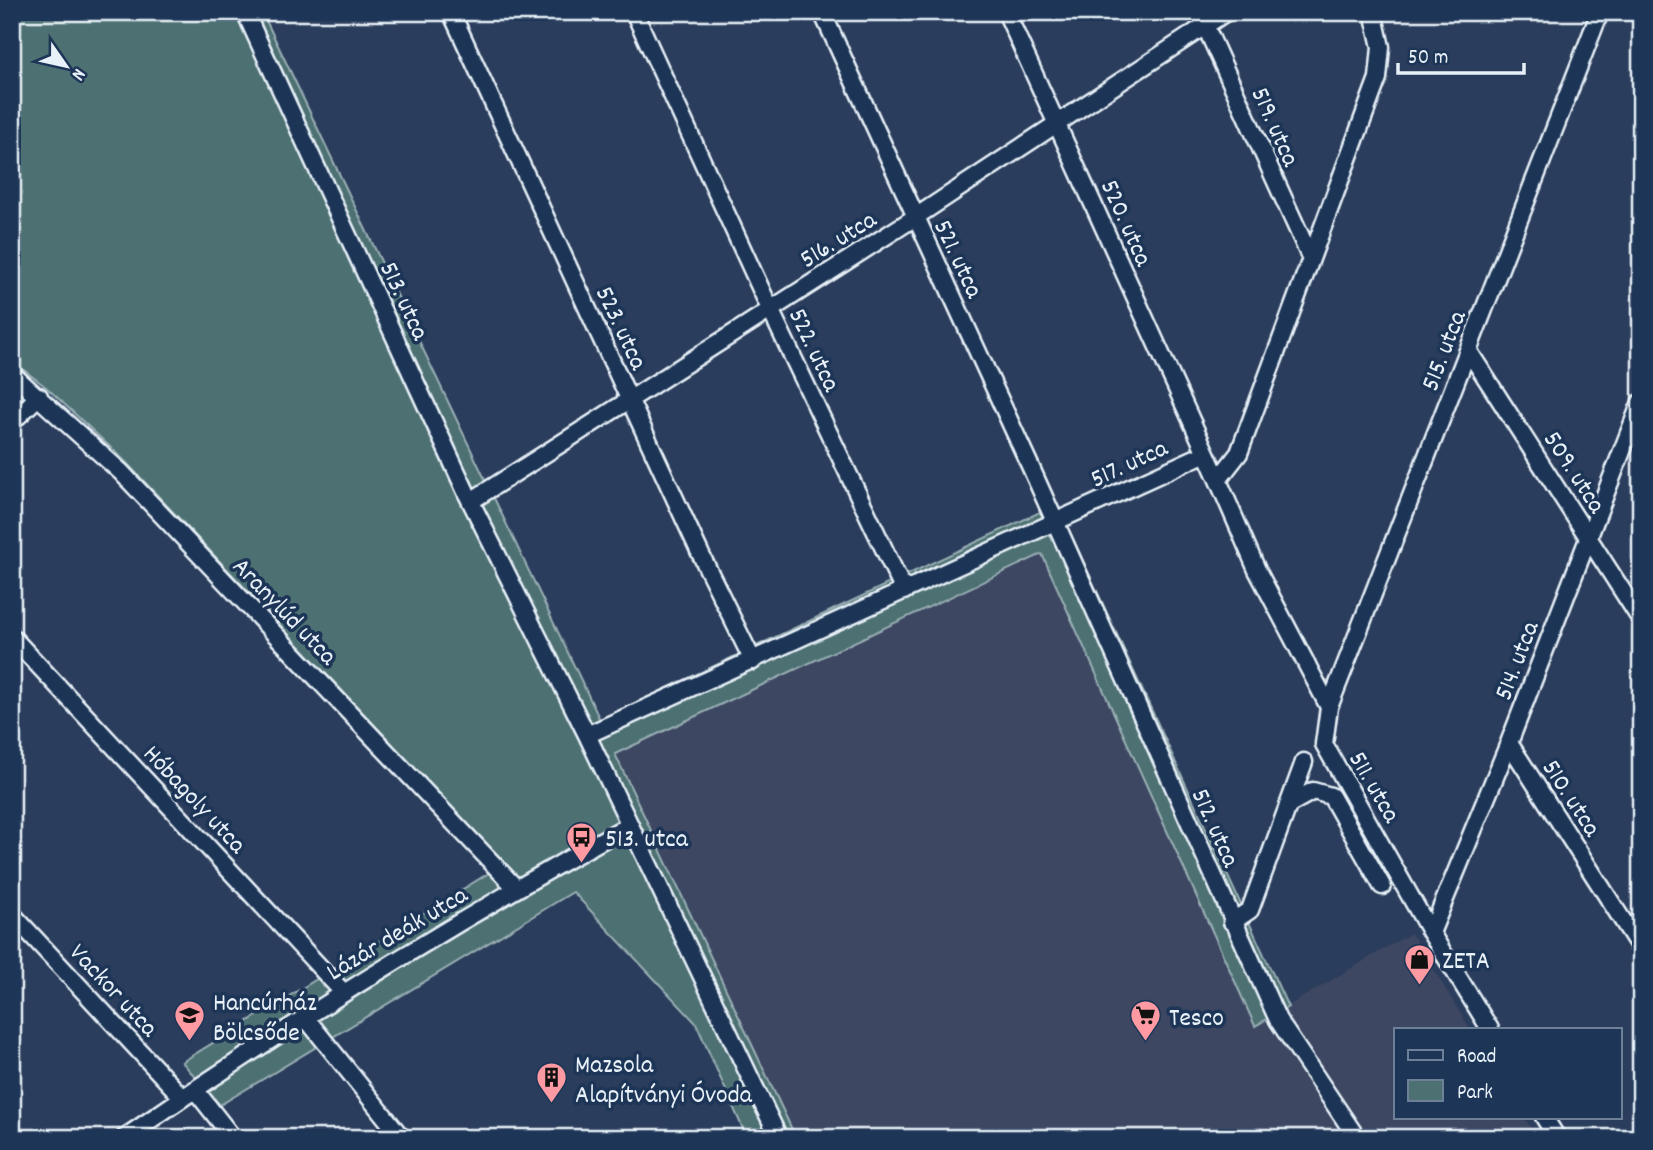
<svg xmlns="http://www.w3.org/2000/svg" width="1653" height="1150" viewBox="0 0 1653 1150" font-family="Dekko,sans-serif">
  <rect width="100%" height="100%" fill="#2b3d5c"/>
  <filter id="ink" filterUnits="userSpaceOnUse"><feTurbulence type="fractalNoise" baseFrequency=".0143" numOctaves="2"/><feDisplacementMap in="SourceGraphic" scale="14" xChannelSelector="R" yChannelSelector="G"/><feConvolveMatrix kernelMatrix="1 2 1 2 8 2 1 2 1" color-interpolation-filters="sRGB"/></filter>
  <g filter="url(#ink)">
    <path fill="#3c4762" d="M1042 554 1254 1026 1411 933 1470 1029H1396V1117H1524L1537 1138H796L615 754Z"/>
    <path fill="#4d7072" stroke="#9ab0b5" stroke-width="2" d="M12 12H262L600 720 1057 504 1288 1007 1255 1026 1042 554 615 754 796 1138H747L696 1023 573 892 220 1105 182 1062 505 863 124 460 46 387 12 361Z"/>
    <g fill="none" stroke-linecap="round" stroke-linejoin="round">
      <defs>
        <path id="street" d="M245 12 467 494 587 735 779 1138
          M451 12 701 555 753 661
          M634 12 770 309 904 591
          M822 12 1032 470 1278 1020 1357 1138
          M1006 12 1206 453
          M1199 12 1311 259
          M1468 350 1641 620
          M12 374 121 472 516 888
          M12 422 39 396
          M1218 480 1257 570 1329 707 1324 744 1431 933 1490 1029
          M471 501 914 218 1226 12
          M12 637 343 992
          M1329 707 1600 12
          M587 735 1206 453 1218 480 1239 453 1378 78 1381 47 1373 12
          M1509 743 1641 949
          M1288 805 1313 791 1331 796 1382 886
          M12 914 182 1097
          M1232 922 1250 910 1304 762
          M1431 933 1509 743 1641 402
          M305 1017 402 1138
          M196 1091 233 1138
          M1544 1117 1557 1138
          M124 1138C287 1025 456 921 629 825"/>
      </defs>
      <use href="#street" stroke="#e8f1f8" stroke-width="21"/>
      <use href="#street" stroke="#1d3557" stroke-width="16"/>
    </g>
  </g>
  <defs>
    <symbol id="bus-pin" viewBox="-11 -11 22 30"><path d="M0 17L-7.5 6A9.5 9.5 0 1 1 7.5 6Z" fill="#ff9aa2" stroke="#1d3557"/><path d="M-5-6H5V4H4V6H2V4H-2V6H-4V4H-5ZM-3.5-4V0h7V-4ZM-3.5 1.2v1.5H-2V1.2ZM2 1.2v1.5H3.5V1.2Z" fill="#111"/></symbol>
    <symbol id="shop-pin" viewBox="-11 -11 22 30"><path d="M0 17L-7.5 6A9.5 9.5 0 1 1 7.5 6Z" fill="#ff9aa2" stroke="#1d3557"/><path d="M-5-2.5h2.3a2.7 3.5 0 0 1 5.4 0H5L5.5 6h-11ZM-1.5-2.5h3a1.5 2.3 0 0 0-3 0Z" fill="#111"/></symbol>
    <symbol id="school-pin" viewBox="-11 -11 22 30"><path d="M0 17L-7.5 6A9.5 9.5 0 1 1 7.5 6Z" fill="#ff9aa2" stroke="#1d3557"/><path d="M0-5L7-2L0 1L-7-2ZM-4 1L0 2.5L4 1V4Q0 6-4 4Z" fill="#111"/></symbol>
    <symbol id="supermarket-pin" viewBox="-11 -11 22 30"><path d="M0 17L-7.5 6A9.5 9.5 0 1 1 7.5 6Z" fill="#ff9aa2" stroke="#1d3557"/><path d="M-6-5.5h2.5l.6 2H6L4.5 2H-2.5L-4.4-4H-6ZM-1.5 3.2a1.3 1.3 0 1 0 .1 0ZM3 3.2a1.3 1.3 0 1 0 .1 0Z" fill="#111"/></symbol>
    <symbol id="building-pin" viewBox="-11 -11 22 30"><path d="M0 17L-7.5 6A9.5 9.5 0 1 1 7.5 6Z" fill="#ff9aa2" stroke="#1d3557"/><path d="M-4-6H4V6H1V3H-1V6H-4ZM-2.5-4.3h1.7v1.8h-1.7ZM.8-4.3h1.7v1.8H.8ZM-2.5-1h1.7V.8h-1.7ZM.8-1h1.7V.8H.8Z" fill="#111"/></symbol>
  </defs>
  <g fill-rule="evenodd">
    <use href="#bus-pin" x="564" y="820" width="35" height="47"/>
    <use href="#shop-pin" x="1402" y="942" width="35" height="47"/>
    <use href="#school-pin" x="172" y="998" width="35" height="47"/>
    <use href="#supermarket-pin" x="1128" y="998" width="35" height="47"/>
    <use href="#building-pin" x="534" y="1060" width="35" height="47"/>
  </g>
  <g text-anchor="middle" stroke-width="7" stroke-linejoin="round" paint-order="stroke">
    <g font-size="26" fill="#e8f1f8" stroke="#1d3557">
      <text transform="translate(1277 126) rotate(66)" y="9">519. utca</text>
      <text transform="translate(1128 222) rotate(66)" y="9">520. utca</text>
      <text transform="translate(837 238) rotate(-32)" y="9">516. utca</text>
      <text transform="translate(960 258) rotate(65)" y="9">521. utca</text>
      <text transform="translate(406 300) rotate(65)" y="9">513. utca</text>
      <text transform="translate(623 327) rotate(65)" y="9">523. utca</text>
      <text transform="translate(816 349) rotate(65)" y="9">522. utca</text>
      <text transform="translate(1442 350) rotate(-69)" y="9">515. utca</text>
      <text transform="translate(1128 462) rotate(-25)" y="9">517. utca</text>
      <text transform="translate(1576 471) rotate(57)" y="9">509. utca</text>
      <text transform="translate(286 610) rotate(46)" y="9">Aranylúd utca</text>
      <text transform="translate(1515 660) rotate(-69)" y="9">514. utca</text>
      <text transform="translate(1376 786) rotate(60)" y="9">511. utca</text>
      <text transform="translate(1573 797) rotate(57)" y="9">510. utca</text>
      <text transform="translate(196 798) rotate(47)" y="9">Hóbagoly utca</text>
      <text transform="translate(1217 827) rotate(66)" y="9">512. utca</text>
      <text transform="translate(396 932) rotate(-31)" y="9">Lázár deák utca</text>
      <text transform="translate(115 989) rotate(47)" y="9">Vackor utca</text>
    </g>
    <g font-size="26" fill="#e8f1f8" stroke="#1d3557" text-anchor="start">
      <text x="605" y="846">513. utca</text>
      <text x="1442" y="968">ZETA</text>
      <text x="213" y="1010">Hancúrház<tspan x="213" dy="30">Bölcsőde</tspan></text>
      <text x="1169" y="1025">Tesco</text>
      <text x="575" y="1072">Mazsola<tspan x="575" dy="30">Alapítványi Óvoda</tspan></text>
    </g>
  </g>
  <rect width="1653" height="1150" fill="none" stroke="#1d3557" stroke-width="42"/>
  <rect x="21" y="21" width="1611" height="1108" fill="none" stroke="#e8f1f8" stroke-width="2.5" filter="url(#ink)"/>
  <rect x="1394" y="1028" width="228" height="91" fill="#1d3557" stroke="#6e8097" stroke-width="2"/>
  <rect x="1408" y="1050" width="35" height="10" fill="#1d3557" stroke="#6e8097" stroke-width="2"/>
  <text x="1457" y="1062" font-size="21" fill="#e8f1f8">Road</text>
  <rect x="1408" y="1080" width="35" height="21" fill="#4d7072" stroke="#6e8097" stroke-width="2"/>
  <text x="1457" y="1098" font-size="21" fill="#e8f1f8">Park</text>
  <g transform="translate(66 66) rotate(124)" stroke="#1d3557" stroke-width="5" paint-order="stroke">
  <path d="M0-5L12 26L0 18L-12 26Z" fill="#e8f1f8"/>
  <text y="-10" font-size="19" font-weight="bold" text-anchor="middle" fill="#e8f1f8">N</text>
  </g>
  <path d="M1398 63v10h126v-10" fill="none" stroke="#e8f1f8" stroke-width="3.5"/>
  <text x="1408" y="63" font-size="21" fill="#e8f1f8" stroke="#1d3557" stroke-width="5" paint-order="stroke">50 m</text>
</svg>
